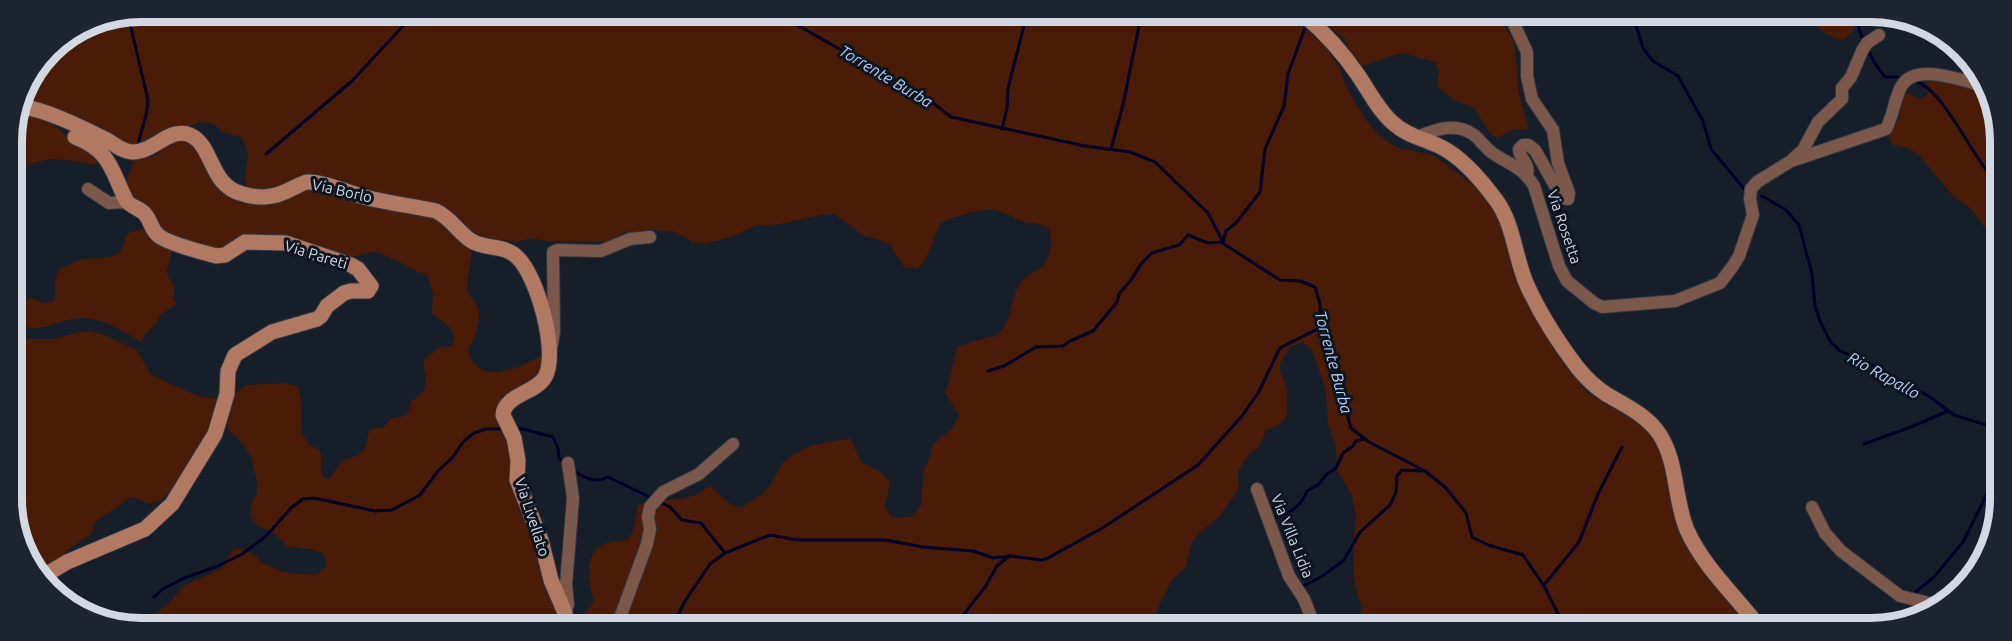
<svg xmlns="http://www.w3.org/2000/svg" width="2012" height="641" viewBox="0 0 2012 641" font-family="Ubuntu,sans-serif">
  <rect width="100%" height="100%" fill="#161e2a"/>
  <path fill="#4a1b06" d="M142 12 1286 15 1296 21 1325 46 1341 70 1344 82 1356 105 1370 125 1379 135 1388 142 1398 148 1433 155 1475 186 1496 206 1547 332 1586 392 1637 422 1652 435 1664 459 1678 524 1752 628 1361 627V606L1354 580 1353 547 1356 517 1352 495 1338 472 1335 443 1328 424 1326 391 1312 350 1302 342 1290 347 1280 364V370L1287 389V415L1284 421 1279 425 1266 430 1258 448 1248 455 1238 471 1239 488 1220 516 1199 533 1192 543 1185 568 1171 581 1160 603 1155 616 1154 627 577 626 594 601C589 585 583 552 604 544 611 541 621 541 628 540 636 529 635 518 639 504 663 496 690 505 709 486 723 494 723 502 739 508 751 502 765 494 772 482 776 475 779 467 784 462 802 445 828 441 851 439L861 462 882 473 890 482 885 506 891 517 902 518 914 515 921 505 924 468 930 457 933 444 952 429 959 415 945 393C952 377 951 361 959 346 967 344 974 341 982 339 986 337 992 338 995 336 1013 326 1009 301 1019 285 1026 272 1043 272 1048 257 1052 247 1052 239 1049 229 1035 219 1035 226 1022 221 1012 218 1002 210 991 210 979 209 950 218 940 223L926 259 917 269 904 267 890 245 877 239 864 236 835 214 821 215 781 224 755 226 731 237 705 244 692 242 674 231 647 230 625 232 608 242 549 241 530 238 517 242 487 238 470 230 453 212 442 207 375 195 317 175 299 179 276 190H258L247 186C240 166 256 161 241 137L223 132 214 124 202 122 184 128 147 144H136L117 141 19 103 22 92 50 50 92 22Z
    M1315 15H1468L1473 21C1482 22 1489 18 1499 18L1513 40 1515 49 1519 94 1529 129 1512 130 1497 138 1490 134 1478 113 1472 107 1456 101 1437 87 1439 70 1435 62 1402 53 1394 55 1363 66 1352 53 1344 38Z
    M1805 16H1857V18L1853 31 1844 40C1824 38 1821 26 1805 16Z
    M1925 79 1984 91 1998 117 1997 243 1971 209 1952 195 1918 154 1907 148 1895 146 1890 142 1889 135 1899 120 1903 95 1909 93 1921 99 1926 96 1929 90Z
    M17 113 40 117 58 128 73 143 92 151 97 159 95 165C59 159 46 153 12 174V134Z
    M185 140 191 143 227 191 290 198 301 191 314 188 432 216 446 225 472 253C471 262 466 285 468 292 470 298 476 302 478 308 482 320 474 340 468 350 478 389 522 367 544 354 540 379 535 379 514 391L508 434 530 530 561 626 139 625 147 620 168 604 185 585 221 569 234 548C253 550 252 556 267 565 282 574 302 575 318 574L327 565 323 553 312 549 288 547 271 530 259 527 251 518V505L257 494V482L251 457 244 446 228 429 227 416 229 404 236 393 245 385 285 383 297 386C304 402 300 417 302 433L309 444 320 451C323 460 319 468 322 476L328 479C335 474 337 464 344 460 350 457 357 457 362 452 369 446 366 436 370 429L383 427 392 418 405 416 408 413 411 401C434 386 423 381 424 359L439 348 452 346C460 330 443 322 432 314L433 294 428 276 378 252H373L348 258 302 242 218 250 168 235 159 229 151 215 130 192 126 181 134 159 153 157 173 141Z
    M143 229 172 252 167 269 168 276 174 286V299L177 304 161 314 155 325 146 333 141 342C122 330 104 319 81 318 59 318 36 338 15 322L16 318H13V291L18 305 31 298C41 301 45 306 55 300V282L58 270 82 259 108 258 120 253C128 236 122 232 143 229Z
    M92 331 104 335 137 350 151 375 198 396 218 399 203 445 192 464 173 488 160 501 148 503 131 497 95 522 92 533 70 548 41 577 14 524 13 339H55L79 332Z"/>
  <g fill="none" stroke-linecap="round" stroke-linejoin="round">
    <path stroke="#000029" stroke-width="3" d="M778 14 878 71 919 92 951 117 1085 146 1130 152 1155 162 1208 213 1224 244 1280 280 1300 281 1315 287 1320 304 1321 327 1338 368 1345 406 1351 428 1369 442 1425 471 1446 488 1466 513 1472 537 1488 545 1523 555 1544 586 1565 628
      M128 15 148 100C148 116 141 129 138 145
      M1858 16 1859 28 1863 41
      M1636 25 1643 48 1653 61 1678 76 1703 121 1711 149 1745 190
      M1868 49 1874 62 1885 77H1897L1901 79
      M1913 81C1942 84 1974 162 1997 183
      M1002 129 1007 108 1008 88 1027 14
      M1111 149 1123 105 1140 21
      M266 154 352 81 415 13
      M1762 196 1786 210 1799 225 1812 274 1815 305 1820 321 1830 341 1840 351 1867 362 1930 397 1954 415 1996 428
      M988 371 1004 366 1036 347 1063 346 1070 341 1093 331 1117 302 1119 294 1131 280 1141 264 1152 253 1179 245 1188 235 1208 243 1223 242 1226 231 1236 223 1260 192 1265 149 1284 106 1288 74 1306 25
      M514 429H523L553 437 558 448 559 458 564 462
      M1864 444 1911 427 1948 411
      M573 470C585 478 595 484 608 477L654 499
      M660 502 670 507 682 520 701 523 725 553
      M1272 518C1286 518 1303 504 1307 491L1319 484 1326 475 1336 468 1343 453 1353 446 1356 441 1364 439
      M1544 585 1579 542 1598 494 1622 447
      M1301 587 1321 577 1344 560 1360 532 1390 505 1396 492 1397 476 1402 470 1422 471
      M1912 595 1934 577 1963 542 1990 488 1996 482
      M154 597 163 589 184 578 218 566 242 554 265 537 292 507 303 499 314 498 375 511 392 510 420 495 438 471 452 458 464 441 474 433 486 429H505
      M673 626 685 601 710 564 725 553 770 535 797 540H886L923 547 973 551 993 558 1010 556 1042 560 1048 558 1104 527 1198 465 1242 416 1258 393 1280 348 1321 327
      M954 627 985 587 997 566 1008 557"/>
    <defs>
      <path id="street" d="M1510 16 1527 52V76L1532 99 1553 130 1558 163 1569 193 1568 199 1562 198 1535 150 1528 145H1523L1519 149C1519 159 1530 163 1527 174
        M1417 137C1436 129 1456 122 1474 135 1480 140 1485 147 1491 152 1509 165 1521 165 1534 186L1559 266 1567 281 1594 303 1602 307 1675 301 1720 283 1733 266 1739 256 1753 215 1750 199 1751 189 1757 182 1791 161 1886 129C1893 116 1894 102 1900 89 1912 61 1959 80 1982 85
        M1793 159 1803 150 1818 122 1842 99V88L1851 77 1862 51 1867 43 1879 35
        M88 189 109 203 127 202
        M552 345 554 331 553 252 558 250 601 251 630 239 650 237
        M1257 489 1289 576 1304 599 1315 627
        M1812 507 1825 533 1841 551 1900 596 1933 604 1937 607
        M565 613 568 604 566 585 573 498 568 463
        M617 626 647 544 650 529 648 517 650 507 663 492 699 474 733 444"/>
      <path id="secondary" d="M1304 15C1324 32 1343 53 1358 75 1369 91 1378 110 1393 123 1407 136 1425 139 1441 147 1463 158 1482 181 1496 200 1514 224 1515 259 1527 285 1540 314 1558 342 1577 367 1585 377 1595 387 1606 394 1626 406 1647 415 1660 435 1678 464 1674 499 1687 530 1704 568 1736 596 1760 628
        M19 106C48 110 81 127 107 140 116 145 121 151 132 152 153 153 170 126 190 135 214 146 209 186 243 194 260 199 274 198 291 189 296 187 302 183 307 182 321 181 350 193 364 197 388 203 412 206 436 211 451 218 457 231 470 240 484 250 504 244 517 257 537 275 559 353 545 377 536 393 504 395 503 415L514 438 518 460 517 480 541 540 551 580 565 613 567 626
        M43 583 47 574 67 562 145 529 172 504 215 434 227 394 228 371 235 355 272 332 317 319 321 316 327 306 344 293 351 291H368L371 286 358 269 351 265 286 243 245 242 225 255 216 256C202 252 169 244 159 236 151 230 151 220 144 213 139 208 129 206 126 200 111 170 111 151 75 137"/>
    </defs>
    <use href="#street" stroke="#303844" stroke-width="14"/>
    <use href="#secondary" stroke="#303844" stroke-width="17"/>
    <use href="#street" stroke="#7c584a" stroke-width="12"/>
    <use href="#secondary" stroke="#b17962" stroke-width="15"/>
  </g>
  <g text-anchor="middle" stroke-width="6" stroke-linejoin="round" paint-order="stroke">
    <g font-size="15" fill="#d3d9e2" stroke="#0d1520">
      <text transform="translate(342 191) rotate(13)" y="5">Via Borlo</text>
      <text transform="translate(1564 227) rotate(71)" y="5">Via Rosetta</text>
      <text transform="translate(316 255) rotate(17)" y="5">Via Pareti</text>
      <text transform="translate(532 517) rotate(72)" y="5">Via Livellato</text>
      <text transform="translate(1292 536) rotate(68)" y="5">Via Villa Lidia</text>
    </g>
    <g font-size="16" font-style="italic" fill="#b8d1f6" stroke="#0d1520">
      <text transform="translate(886 76) rotate(31)" y="6">Torrente Burba</text>
      <text transform="translate(1334 362) rotate(75)" y="6">Torrente Burba</text>
      <text transform="translate(1884 375) rotate(29)" y="6">Rio Rapallo</text>
    </g>
  </g>
  <path d="M0 0H2012V641H0ZM141 22H1871A119 119 0 0 1 1990 141V499A119 119 0 0 1 1871 618H141A119 119 0 0 1 22 499V141A119 119 0 0 1 141 22Z" fill="#1d2530" fill-rule="evenodd"/>
  <path fill="none" stroke="#d3d9e2" stroke-width="8" d="M141 22H1871A119 119 0 0 1 1990 141V499A119 119 0 0 1 1871 618H141A119 119 0 0 1 22 499V141A119 119 0 0 1 141 22Z"/>
</svg>
